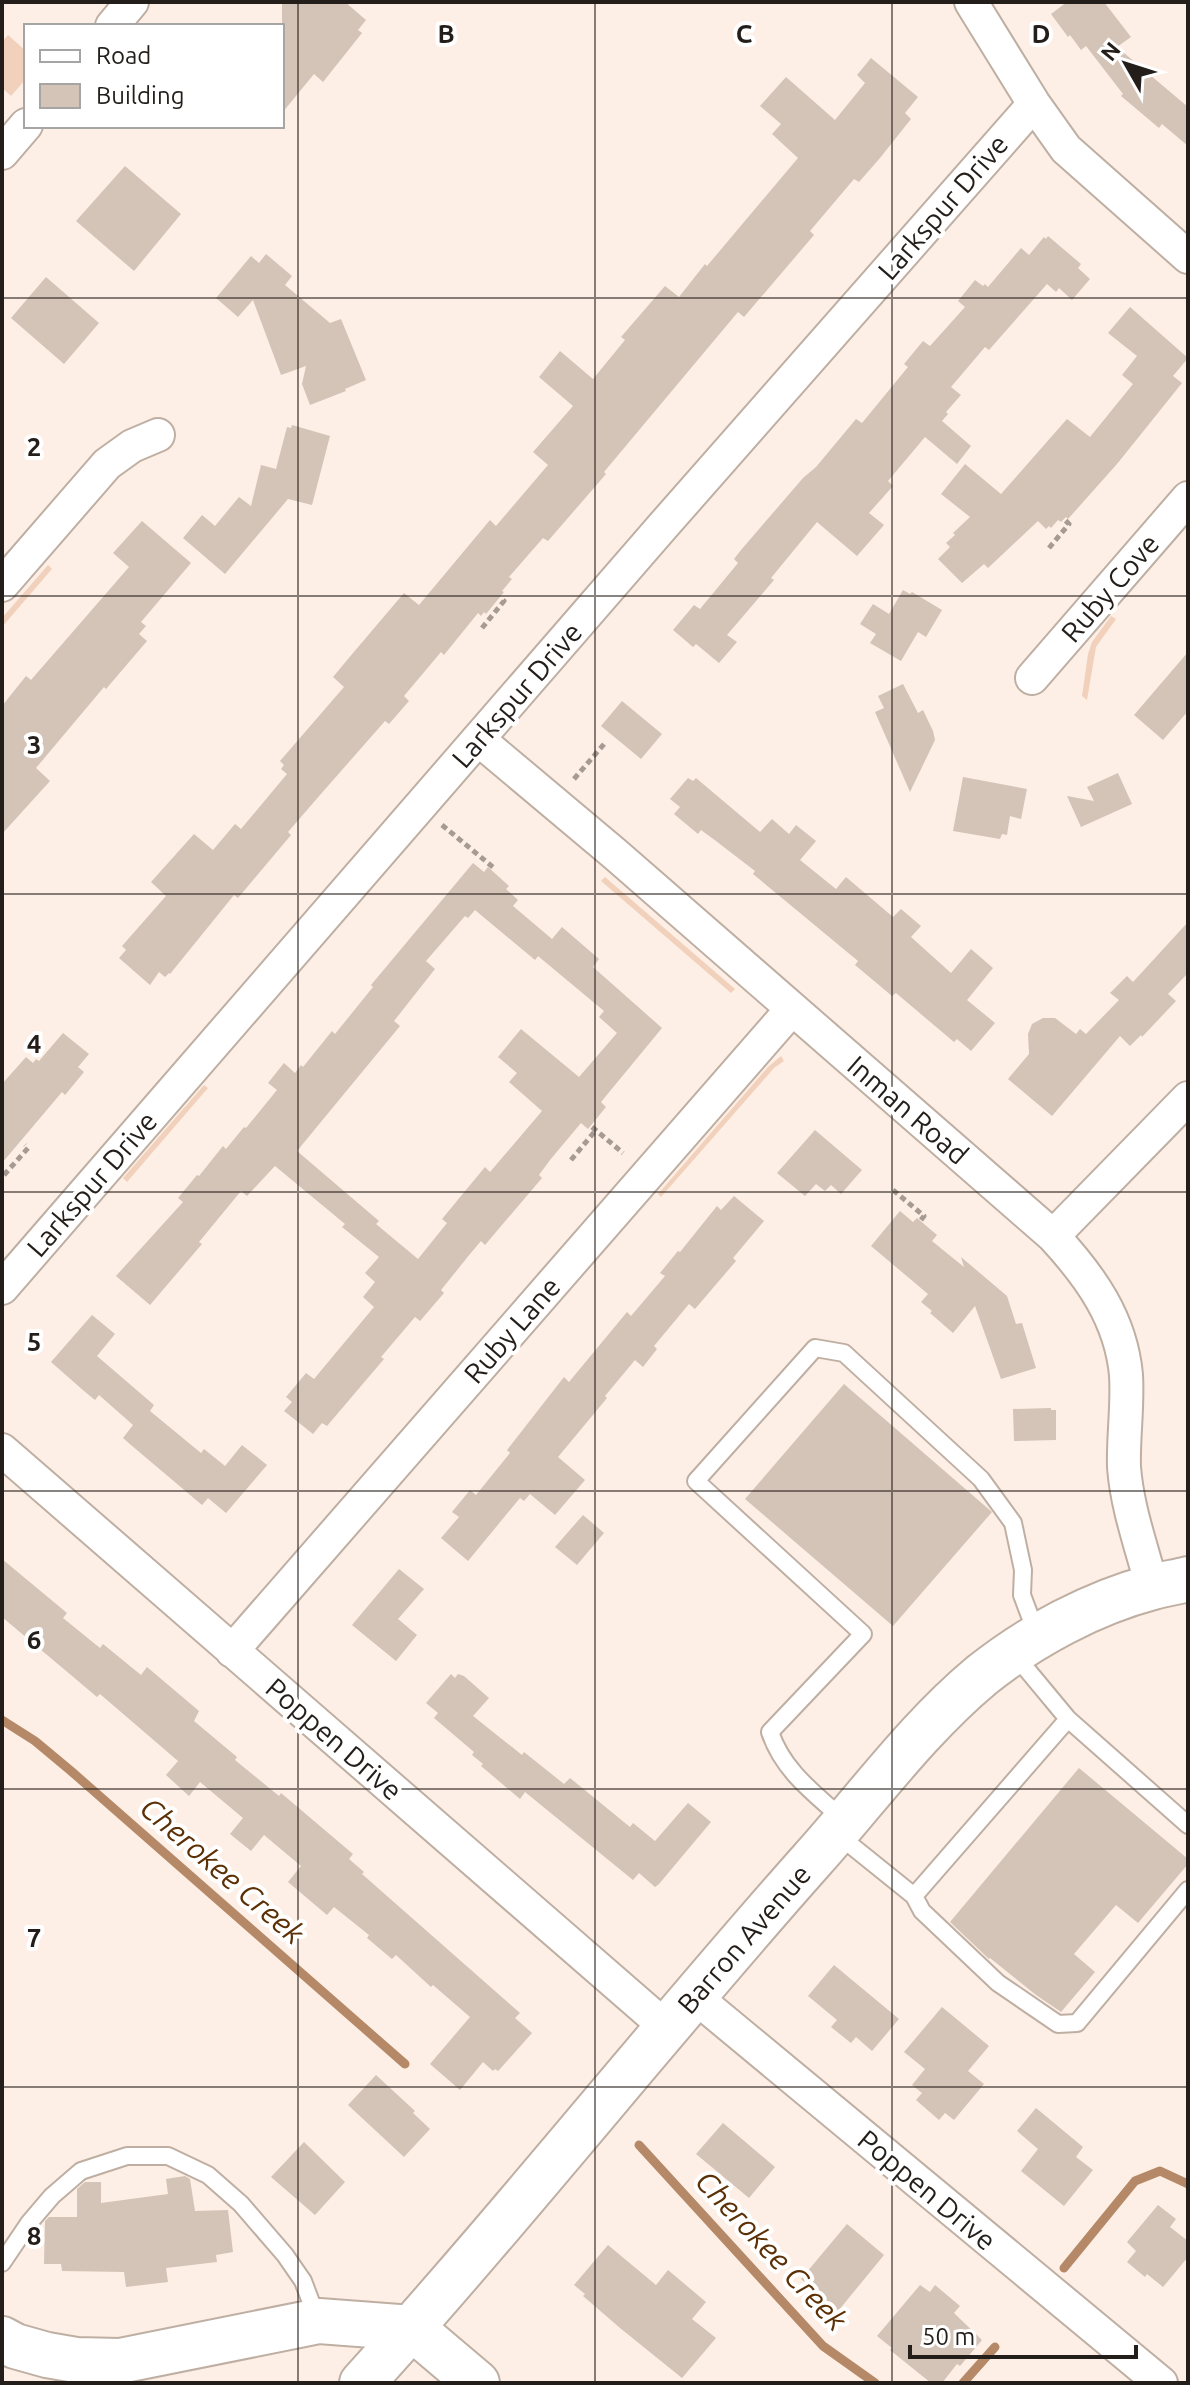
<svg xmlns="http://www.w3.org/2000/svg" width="1190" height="2385" viewBox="0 0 1190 2385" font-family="Ubuntu,sans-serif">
  <rect width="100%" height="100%" fill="#fdefe5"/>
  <path fill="#f1d1bb" d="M8 35 26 51V79L11 96 2 88V42Z
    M48 565 52 569 2 627V618Z
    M1111 616 1116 619 1096 647 1087 700 1082 696 1088 654 1092 642Z
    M605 877 735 989 731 993 601 881Z
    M781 1056 784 1061 774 1068 661 1197 658 1194 768 1067Z
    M204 1085 208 1088 127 1182 123 1178Z"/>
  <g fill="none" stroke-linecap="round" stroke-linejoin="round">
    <path stroke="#b58967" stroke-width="9" d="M2 1720 35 1741 71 1771 405 2064
      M639 2145 823 2346 875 2383
      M1064 2268 1135 2181 1160 2171 1188 2184
      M963 2383 995 2347"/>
  </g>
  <path fill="#d4c3b7" d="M282 2H345L366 20 358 30 362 33 323 82 314 74 282 113Z
    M1067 2H1104L1131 37 1117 47 1188 107V146L1162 124 1159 128 1121 96 1123 94 1086 46 1081 50 1070 35 1068 37 1051 14Z
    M871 58 918 97 905 113 911 119 880 158 859 182 854 179 810 231 814 235 744 317 738 312 717 337 604 472 606 474 548 541 543 538 509 577 512 579 502 591 504 592 486 614 484 612 481 616 478 613 444 655 441 652 404 696 409 701 389 724 385 721 320 795 288 832 291 835 238 898 234 895 170 974 169 973 165 977 159 972 150 985 119 958 126 950 122 946 166 896 151 882 194 834 213 850 235 824 241 829 287 774 281 769 284 765 280 761 344 687 333 677 353 653 404 593 419 605 490 520 496 526 548 465 533 452 573 406 539 377 560 351 593 379 625 340 621 337 665 286 679 297 705 264 707 266 798 158 772 134 781 124 760 106 786 77 835 120 865 83 857 75Z
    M125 166 181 214 134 271 76 221Z
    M1048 236 1081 264 1078 268 1090 279 1072 300 1059 288 1056 292 1047 284 989 350 985 347 951 387 961 395 946 412 948 414 942 421 971 446 957 464 925 437 888 481 893 486 869 513 884 525 857 556 817 522 771 578 774 580 727 635 737 642 719 663 696 644 693 647 673 630 694 605 700 609 738 563 734 559 741 550 803 478 816 467 856 419 862 423 908 367 904 364 923 341 930 346 965 307 958 301 975 280 983 286 985 284 988 287 1021 248 1029 255 1044 237 1046 239Z
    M266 254 292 276 285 285 330 323 341 319 366 380 345 389 346 391 310 405 302 384 306 366 281 375 253 300 238 317 216 298 251 256 259 263Z
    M46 277 99 323 64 364 11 318Z
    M1130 307 1188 358 1173 376 1182 383 1117 464 1068 519 1066 517 1061 522 1058 520 1051 528 1049 526 1046 529 1038 521 988 568 984 564 962 583 938 559 950 547 946 543 955 535 953 533 970 517 941 494 965 464 1001 494 1067 419 1090 437 1133 384 1122 375 1137 356 1108 333Z
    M292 425 330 436 312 505 288 499 225 574 183 538 202 515 215 526 239 497 251 506 261 465 276 469 287 427 291 428Z
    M142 521 191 563 141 622 146 626 139 634 147 641 106 689 104 687 36 768 50 781 2 834V706L26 676 31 680 129 567 113 553Z
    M903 590 910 594 912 592 942 610 926 637 918 632 901 661 870 643 876 634 860 624 873 604 889 614Z
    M1188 652V711L1163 740 1134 715Z
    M903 684 918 713 923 710 933 731 935 740 910 792 875 712 884 708 878 696Z
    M622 701 662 734 641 759 601 726Z
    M1118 773 1132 804 1081 827 1067 796 1094 801 1087 787Z
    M963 777 1027 789 1021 819 1010 816 1007 835 1002 834 1000 839 953 831Z
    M688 778 693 781 696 778 760 832 772 819 789 834 796 825 816 841 800 860 836 889 846 877 893 917 901 909 921 926 911 937 951 973 971 949 993 968 967 1000 995 1023 971 1051 957 1039 954 1042 896 993 892 996 855 965 858 961 753 874 755 871 716 841 701 830 698 834 674 814 680 807 670 799Z
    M473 863 484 872 488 867 509 886 506 889 518 900 513 906 552 939 535 960 475 910 468 918 465 916 426 961 435 969 394 1021 400 1026 297 1151 379 1221 376 1224 418 1259 447 1223 442 1219 485 1167 490 1172 542 1111 509 1082 517 1073 498 1057 521 1029 579 1077 617 1033 599 1017 604 1011 538 956 562 927 599 959 593 967 662 1028 601 1102 606 1107 588 1129 581 1123 550 1160 539 1175 542 1178 485 1245 481 1241 470 1254 441 1290 444 1293 420 1321 415 1317 381 1357 384 1359 327 1426 322 1423 313 1434 284 1411 292 1402 286 1397 306 1373 314 1379 374 1307 363 1297 375 1282 365 1273 379 1257 342 1227 345 1224 275 1166 247 1196 241 1191 199 1242 202 1244 150 1305 116 1276 183 1202 178 1198 197 1175 199 1176 223 1146 226 1149 244 1127 246 1128 277 1090 268 1083 284 1063 295 1073 301 1065 303 1067 332 1031 335 1034 373 987 371 985Z
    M1188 922V973L1168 994 1176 1001 1142 1037 1141 1035 1130 1046 1120 1036 1052 1116 1008 1079 1029 1054 1028 1034 1032 1024 1043 1018H1055L1076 1034 1080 1029 1086 1034 1119 1000 1110 993 1127 976 1133 982Z
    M63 1033 89 1054 78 1067 84 1072 65 1095 62 1092 2 1163V1084L26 1057 33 1063 36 1059 39 1061Z
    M815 1130 862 1170 841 1194 831 1185 825 1191 816 1184 805 1196 777 1173Z
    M734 1196 764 1221 733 1258 736 1261 695 1309 689 1304 654 1346 657 1349 643 1367 635 1360 605 1396 607 1398 558 1457 585 1480 555 1515 530 1494 524 1501 520 1498 468 1561 441 1538 459 1517 452 1512 470 1490 476 1495 510 1453 507 1450 564 1377 569 1382 627 1312 631 1316 665 1276 660 1273 678 1251 680 1252 717 1206 721 1210Z
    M900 1211 913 1222 917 1218 937 1235 932 1241 964 1267 961 1257 1007 1296 1016 1324 1022 1323 1036 1368 1001 1379 975 1306 953 1333 930 1313 932 1311 921 1302 928 1294 871 1246Z
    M92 1315 115 1334 97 1356 154 1405 150 1411 201 1453 204 1449 225 1466 242 1445 267 1465 226 1513 208 1498 202 1505 131 1445 123 1438 133 1425 99 1395 95 1400 84 1391 51 1362Z
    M844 1384 992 1512 893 1626 745 1499Z
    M1051 1408V1410H1056V1440L1014 1441 1013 1409Z
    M583 1515 604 1533 577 1565 555 1547Z
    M2 1559 67 1613 63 1618 100 1648 103 1644 141 1675 147 1667 199 1711 194 1721 237 1757 235 1760 279 1796 281 1793 353 1854 349 1859 364 1872 362 1874 520 2013 515 2018 532 2033 500 2069 498 2071 495 2069 493 2071 483 2062 460 2090 430 2064 470 2017 433 1985 431 1987 396 1955 392 1959 367 1938 369 1935 334 1907 327 1915 288 1882 301 1866 264 1835 251 1851 230 1834 243 1818 200 1782 189 1796 166 1775 178 1761 100 1694 97 1697 2 1617Z
    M399 1569 424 1589 398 1619 417 1635 396 1661 352 1625Z
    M451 1674 455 1678 458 1674 464 1676 489 1698 473 1716 522 1755 524 1752 564 1784 570 1778 630 1827 633 1823 655 1841 688 1803 711 1822 659 1884 655 1887 639 1873 633 1880 525 1792 520 1799 481 1766 483 1764 472 1755 474 1752 434 1718 438 1713 426 1703Z
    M1079 1768 1188 1859V1864L1138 1923 1116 1905 1074 1954 1095 1972 1061 2012 1036 1995 990 1958 989 1959 950 1922Z
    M834 1965 899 2019 872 2051 856 2037 851 2043 831 2027 837 2020 808 1996Z
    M942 2007 989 2046 968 2071 984 2084 954 2120 945 2113 939 2120 916 2100 922 2093 912 2085 925 2069 904 2052Z
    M376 2075 415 2111 413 2113 430 2129 404 2157 348 2105Z
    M1036 2108 1083 2147 1076 2157 1093 2170 1064 2206 1021 2171 1038 2149 1017 2131Z
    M723 2123 775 2167 749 2198 696 2154Z
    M304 2142 345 2182 315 2215 271 2177Z
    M185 2176 190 2179 195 2211 228 2210 233 2252 216 2255 217 2262 166 2268 168 2282 126 2287 124 2272 62 2271 61 2264H44L45 2221 49 2217H77V2189L85 2182H101V2203L168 2194 166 2179Z
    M1158 2205 1176 2219 1170 2227 1188 2241V2257L1163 2287 1147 2274 1145 2277 1127 2262 1136 2251 1127 2242Z
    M847 2224 884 2255 834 2316 811 2297 815 2292 801 2279Z
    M608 2245 656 2285 668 2270 706 2302 692 2319 716 2338 682 2378 620 2328 583 2296 585 2294 574 2285Z
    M920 2285 930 2292 935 2285 960 2306 954 2313 982 2340 960 2366 957 2364 942 2383H931L890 2350 892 2348 877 2336Z"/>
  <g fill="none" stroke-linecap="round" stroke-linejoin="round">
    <defs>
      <path id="service" d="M1068 1719 1188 1825
        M844 1820C814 1793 783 1771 770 1732L863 1634 696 1481 815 1348 844 1353 981 1479 1013 1523 1023 1570 1022 1595 1037 1635
        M837 1834 914 1896 1068 1719 1014 1654
        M914 1896 922 1911 998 1983 1058 2024 1077 2023 1188 1890
        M2 2263 29 2223 52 2196 81 2171 127 2156H168L208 2175 241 2204 285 2255 303 2281 317 2318"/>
      <path id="minor" d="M971 2 1034 104 1066 149 1188 257
        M112 26 132 2
        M2 153 26 125
        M2 585 107 464 132 446 158 435
        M1032 678 1188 498
        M478 739 615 854 1053 1236C1090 1276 1121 1319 1126 1375 1128 1406 1123 1437 1124 1467 1127 1508 1142 1548 1152 1587
        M1053 1236 1188 1098
        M2 1288 662 527 1034 104
        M2 1450 667 2028
        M232 1651 792 1009
        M694 1996 1161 2383"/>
      <path id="secondary" d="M2 2339 15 2346 47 2355 76 2360 120 2361 319 2321 412 2328 477 2383
        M362 2383C516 2213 658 2033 811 1861 867 1799 917 1729 982 1675 1031 1636 1092 1603 1153 1587 1164 1584 1176 1582 1188 1579"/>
    </defs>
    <use href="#service" stroke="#bfafa3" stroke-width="20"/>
    <use href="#minor" stroke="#bfafa3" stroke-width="36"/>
    <use href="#secondary" stroke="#bfafa3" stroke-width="48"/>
    <path stroke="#a69b93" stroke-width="5" stroke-dasharray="6 4" stroke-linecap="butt" d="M1049 548 1069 524 1065 520
      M482 628 504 601 501 599
      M574 779 605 743
      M442 825 494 868
      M592 1127 623 1153
      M571 1160 596 1130
      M4 1175 28 1148 25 1145
      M893 1190 924 1216 921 1220"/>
    <use href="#service" stroke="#fff" stroke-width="16"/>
    <use href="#minor" stroke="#fff" stroke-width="32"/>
    <use href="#secondary" stroke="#fff" stroke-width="44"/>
  </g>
  <path fill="none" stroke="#241e1a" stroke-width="2" stroke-opacity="0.55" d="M298 2V2383M595 2V2383M892 2V2383M2 298H1188M2 596H1188M2 894H1188M2 1192H1188M2 1491H1188M2 1789H1188M2 2087H1188"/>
  <g text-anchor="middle" stroke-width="8" stroke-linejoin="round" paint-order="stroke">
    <g font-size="28" fill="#241e1a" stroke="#fff">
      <text transform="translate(943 207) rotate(-49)" y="10">Larkspur Drive</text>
      <text transform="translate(1110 588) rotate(-49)" y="10">Ruby Cove</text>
      <text transform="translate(517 695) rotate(-49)" y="10">Larkspur Drive</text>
      <text transform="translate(908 1110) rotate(41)" y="10">Inman Road</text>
      <text transform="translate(92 1184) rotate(-49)" y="10">Larkspur Drive</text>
      <text transform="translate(512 1330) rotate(-49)" y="10">Ruby Lane</text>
      <text transform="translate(334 1739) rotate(41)" y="10">Poppen Drive</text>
      <text transform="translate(744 1939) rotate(-49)" y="10">Barron Avenue</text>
      <text transform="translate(927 2190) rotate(40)" y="10">Poppen Drive</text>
    </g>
    <g font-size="30" font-style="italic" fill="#5c3005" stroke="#fff">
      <text transform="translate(222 1871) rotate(41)" y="10">Cherokee Creek</text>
      <text transform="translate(771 2251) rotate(47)" y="10">Cherokee Creek</text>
    </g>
  </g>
  <g font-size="26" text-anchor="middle" font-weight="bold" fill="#241e1a" stroke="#fff" stroke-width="8" stroke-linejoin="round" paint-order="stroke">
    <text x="446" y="43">B</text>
    <text x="744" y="43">C</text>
    <text x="1041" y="43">D</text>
    <text x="34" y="456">2</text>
    <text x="34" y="754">3</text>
    <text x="34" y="1053">4</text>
    <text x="34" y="1351">5</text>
    <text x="34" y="1649">6</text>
    <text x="34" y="1947">7</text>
    <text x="34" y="2245">8</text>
  </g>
  <rect width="1190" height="2385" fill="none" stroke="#241e1a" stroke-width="8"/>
  <rect x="24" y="24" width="260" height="104" fill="#ffffff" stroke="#a7a5a3" stroke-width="2"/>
  <rect x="40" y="50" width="40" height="12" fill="#ffffff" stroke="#a7a5a3" stroke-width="2"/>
  <text x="96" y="64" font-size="24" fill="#241e1a">Road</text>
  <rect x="40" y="84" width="40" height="24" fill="#d4c3b7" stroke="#a7a5a3" stroke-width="2"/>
  <text x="96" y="104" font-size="24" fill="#241e1a">Building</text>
  <g transform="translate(1126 64) rotate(309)" stroke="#ffffff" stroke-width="6" paint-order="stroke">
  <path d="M0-6L14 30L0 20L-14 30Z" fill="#241e1a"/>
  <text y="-12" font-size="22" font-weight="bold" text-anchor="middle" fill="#241e1a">N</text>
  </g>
  <path d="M910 2345v12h226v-12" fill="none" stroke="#241e1a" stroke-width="4"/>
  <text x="922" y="2345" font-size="24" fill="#241e1a" stroke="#ffffff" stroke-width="6" paint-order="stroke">50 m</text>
</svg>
